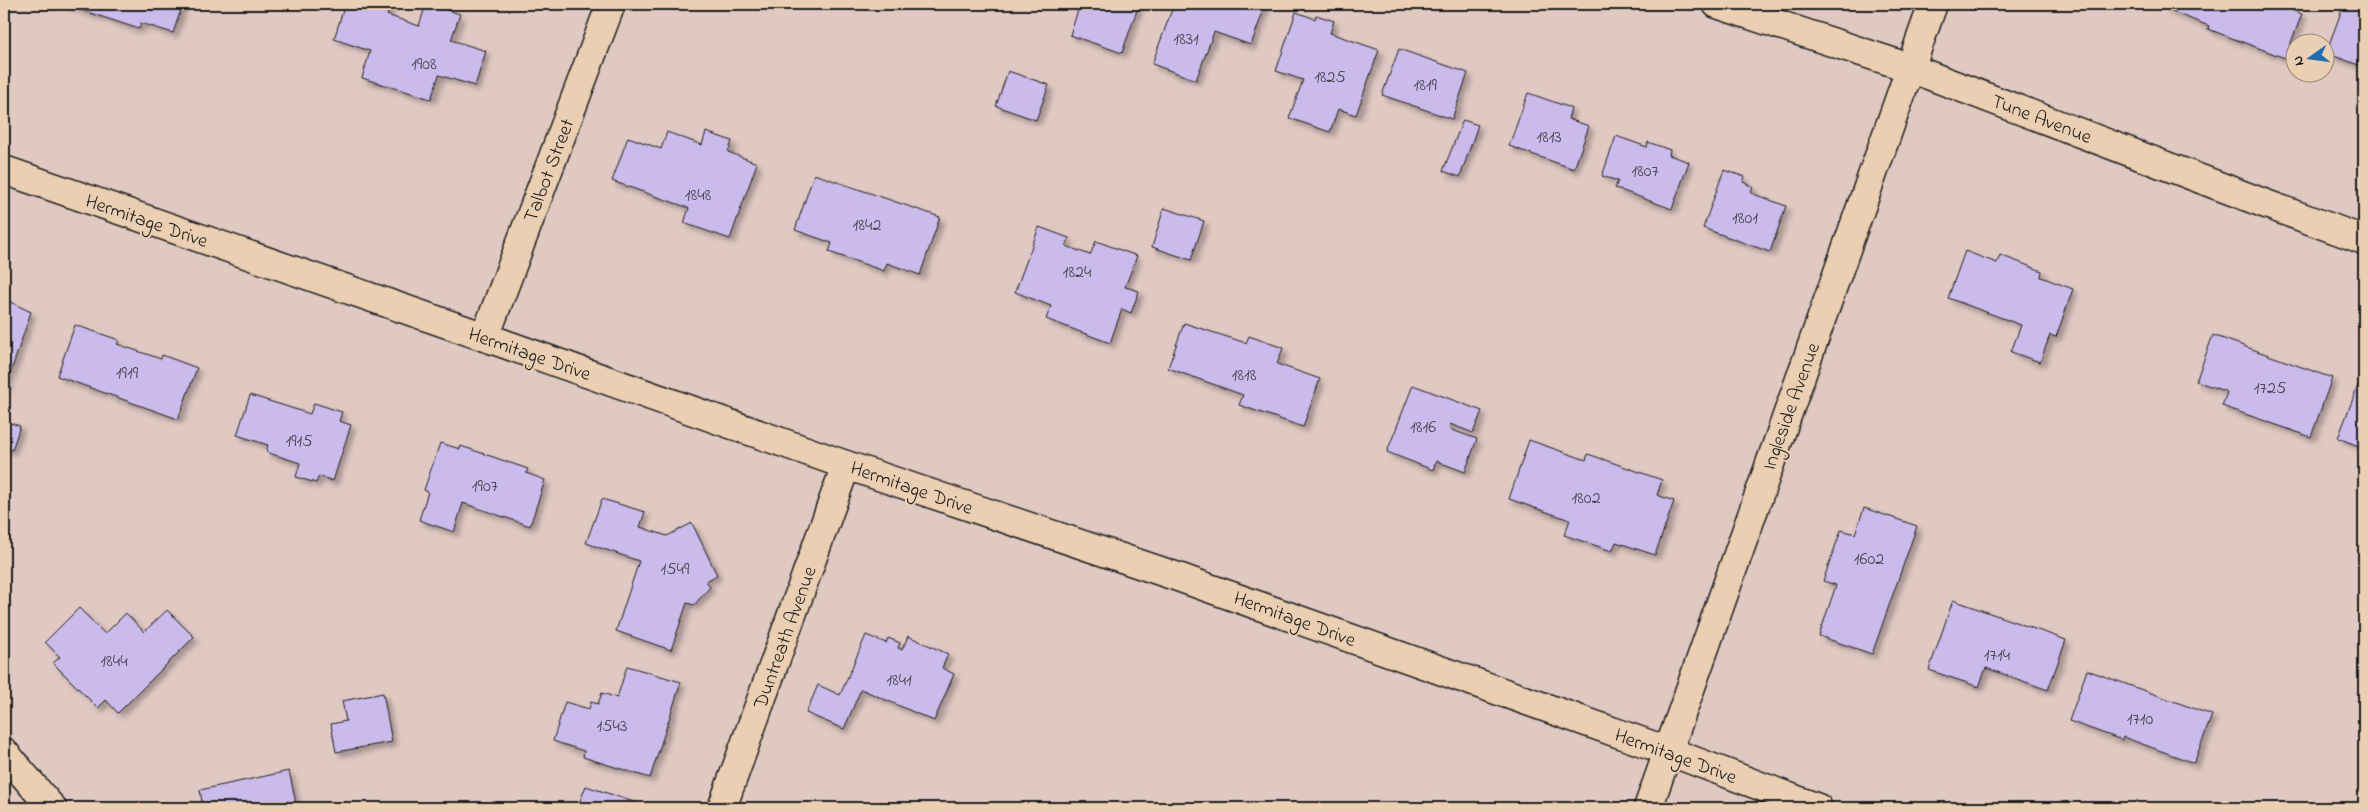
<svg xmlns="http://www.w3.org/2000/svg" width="2368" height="812" viewBox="0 0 2368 812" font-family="'Indie Flower',sans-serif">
  <defs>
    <filter id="shadow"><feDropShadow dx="4.5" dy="4.5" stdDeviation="2.5" flood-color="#0004"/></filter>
  </defs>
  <rect width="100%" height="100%" fill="#e1c9c3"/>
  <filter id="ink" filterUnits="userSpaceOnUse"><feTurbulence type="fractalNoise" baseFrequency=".02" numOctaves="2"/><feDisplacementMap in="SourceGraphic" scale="10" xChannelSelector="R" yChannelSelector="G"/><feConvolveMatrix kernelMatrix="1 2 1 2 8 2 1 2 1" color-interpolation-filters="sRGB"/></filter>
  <g filter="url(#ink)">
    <path fill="#cabbec" stroke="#1c1c1c" filter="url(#shadow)" d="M63 4H183L173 33 141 23 139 29Z
      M345 4H390L387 15 419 26 426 4 460 14 451 40 486 51 475 86 439 75 431 99 362 78 370 51 334 39Z
      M1080 4H1139L1122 53 1070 35Z
      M1174 4H1266L1251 45 1214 32 1196 80 1152 64Z
      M2167 4H2275L2302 14 2285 58 2208 29 2209 26 2165 9Z
      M2344 4H2364V67L2326 53Z
      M1296 12 1315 19 1316 15 1334 21 1330 33 1379 50 1356 115 1338 109 1330 132 1289 118 1303 80 1276 71Z
      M1399 49 1468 73 1452 119 1382 95Z
      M1008 71 1049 85 1036 120 996 106Z
      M1528 93 1571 108 1568 119 1589 126 1574 169 1509 146Z
      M1463 120 1478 125 1460 177 1443 171Z
      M667 132 702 145 706 132 732 141 728 152 757 163 730 239 684 223 689 208 612 181 628 137 661 149Z
      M1616 136 1647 147 1648 142 1670 150 1669 155 1689 162 1672 209 1615 188 1618 181 1602 176Z
      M1724 170 1745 177 1743 182 1753 187 1751 193 1786 206 1770 252 1703 228Z
      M814 174 940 217 920 275 887 263 884 271 829 252 832 243 795 230Z
      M1164 208 1204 221 1191 260 1152 247Z
      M1039 227 1069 238 1066 246 1090 255 1096 241 1137 256 1125 287 1139 291 1131 313 1122 309 1110 343 1046 319 1051 306 1015 292Z
      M1965 251 1997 263 2000 255 2042 271 2041 277 2073 289 2056 337 2050 335 2040 362 2011 352 2021 325 1948 298Z
      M4 299 31 312 5 389H4Z
      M1184 323 1246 343 1249 336 1283 348 1277 364 1320 379 1303 427 1239 405 1243 395 1168 368Z
      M75 325 119 340 117 344 161 359 162 355 197 368 178 419 57 376Z
      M2213 335 2332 378 2311 437 2222 406 2227 392 2196 381Z
      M2360 380 2364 382V448L2338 438Z
      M1413 385 1482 411 1473 433 1450 424 1449 429 1477 439 1465 472 1436 461 1433 470 1387 452Z
      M250 395 310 414 314 403 342 412 339 421 351 425 333 481 319 476 316 483 296 477 300 463 266 452 268 445 237 435Z
      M4 421 20 426 12 450 4 448Z
      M1529 440 1586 460 1588 454 1662 480 1657 495 1674 501 1655 555 1616 542 1612 551 1564 535 1570 520 1509 499Z
      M440 443 460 449 461 446 528 469 526 473 545 480 530 526 463 503 454 532 419 520 428 492 424 490Z
      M602 499 645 512 640 527 667 536 692 523 717 575 706 581 710 587 694 605 687 603 671 650 616 631 639 561 586 543Z
      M1864 508 1917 526 1872 654 1819 636 1836 585 1823 581 1841 530 1855 534Z
      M1953 600 2066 640 2048 690 1986 668 1979 687 1929 670Z
      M79 608 105 634 126 613 144 632 167 610 194 637 118 713 106 700 98 708 53 663 60 657 45 642Z
      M866 635 886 643 888 638 900 643 898 648 902 650 908 636 948 654 942 668 954 674 934 721 861 689 844 729 806 713 818 685 840 695Z
      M627 666 681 682 650 778 583 757 584 751 553 741 565 702 589 709 591 702 598 704 602 693 617 698Z
      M2087 670 2212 715 2194 763 2123 737 2122 740 2069 721Z
      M383 693 392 742 336 752 331 724 346 721 342 701Z
      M289 771 297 808H203L200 790Z
      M586 786 634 802 631 808H577Z"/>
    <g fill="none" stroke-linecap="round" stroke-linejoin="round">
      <defs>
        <path id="street" d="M485 337 611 4
          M4 752 52 808
          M722 808 846 465
          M1648 808 1933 4"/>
        <path id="secondary" d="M1717 4 1910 68 2266 204 2364 240
          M4 170 485 337 846 465 1178 577 1668 751 1818 808"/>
      </defs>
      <use href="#street" stroke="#1c1c1c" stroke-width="31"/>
      <use href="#secondary" stroke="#1c1c1c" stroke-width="31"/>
      <use href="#street" stroke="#ebcfb2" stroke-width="28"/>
      <use href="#secondary" stroke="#ebcfb2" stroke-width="28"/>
    </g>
  </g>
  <g text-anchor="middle" stroke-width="4" stroke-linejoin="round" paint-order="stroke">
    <g font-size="18" fill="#484450">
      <text x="1186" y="44">1831</text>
      <text x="424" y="69">1908</text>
      <text x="1330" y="82">1825</text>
      <text x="1425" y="90">1819</text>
      <text x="1549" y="142">1813</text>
      <text x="1645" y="176">1807</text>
      <text x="698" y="200">1848</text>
      <text x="1745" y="223">1801</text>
      <text x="867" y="230">1842</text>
      <text x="1077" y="277">1824</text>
      <text x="127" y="378">1919</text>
      <text x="1244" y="380">1818</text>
      <text x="2270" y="393">1725</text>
      <text x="1423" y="432">1816</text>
      <text x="299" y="446">1915</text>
      <text x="485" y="491">1907</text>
      <text x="1586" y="503">1802</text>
      <text x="1869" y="564">1602</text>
      <text x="675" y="574">1549</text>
      <text x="1997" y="660">1714</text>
      <text x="114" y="666">1844</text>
      <text x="899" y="685">1841</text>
      <text x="2140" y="724">1710</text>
      <text x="612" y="731">1543</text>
    </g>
    <g font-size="20" fill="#1c1c1c" stroke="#ebcfb2">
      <text transform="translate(2042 118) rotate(21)" y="7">Tune Avenue</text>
      <text transform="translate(548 170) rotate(-69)" y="7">Talbot Street</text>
      <text transform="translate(147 220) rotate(19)" y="7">Hermitage Drive</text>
      <text transform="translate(530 353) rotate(19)" y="7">Hermitage Drive</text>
      <text transform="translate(1790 406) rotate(-70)" y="7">Ingleside Avenue</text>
      <text transform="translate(912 487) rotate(19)" y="7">Hermitage Drive</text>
      <text transform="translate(1295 618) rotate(20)" y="7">Hermitage Drive</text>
      <text transform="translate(784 637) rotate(-70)" y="7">Duntreath Avenue</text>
      <text transform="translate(1676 755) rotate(20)" y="7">Hermitage Drive</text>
    </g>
  </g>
  <rect width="2368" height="812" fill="none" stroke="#ebcfb2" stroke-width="20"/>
  <rect x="10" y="10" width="2348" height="792" fill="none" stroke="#1c1c1c" stroke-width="2" filter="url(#ink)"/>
  <g transform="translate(2310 58) rotate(256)"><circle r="24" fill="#ebcfb2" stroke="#988776"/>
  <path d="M0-4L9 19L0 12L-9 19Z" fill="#1f6fb2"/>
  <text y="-8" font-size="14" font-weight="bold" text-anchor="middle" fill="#1c1c1c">N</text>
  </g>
</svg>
